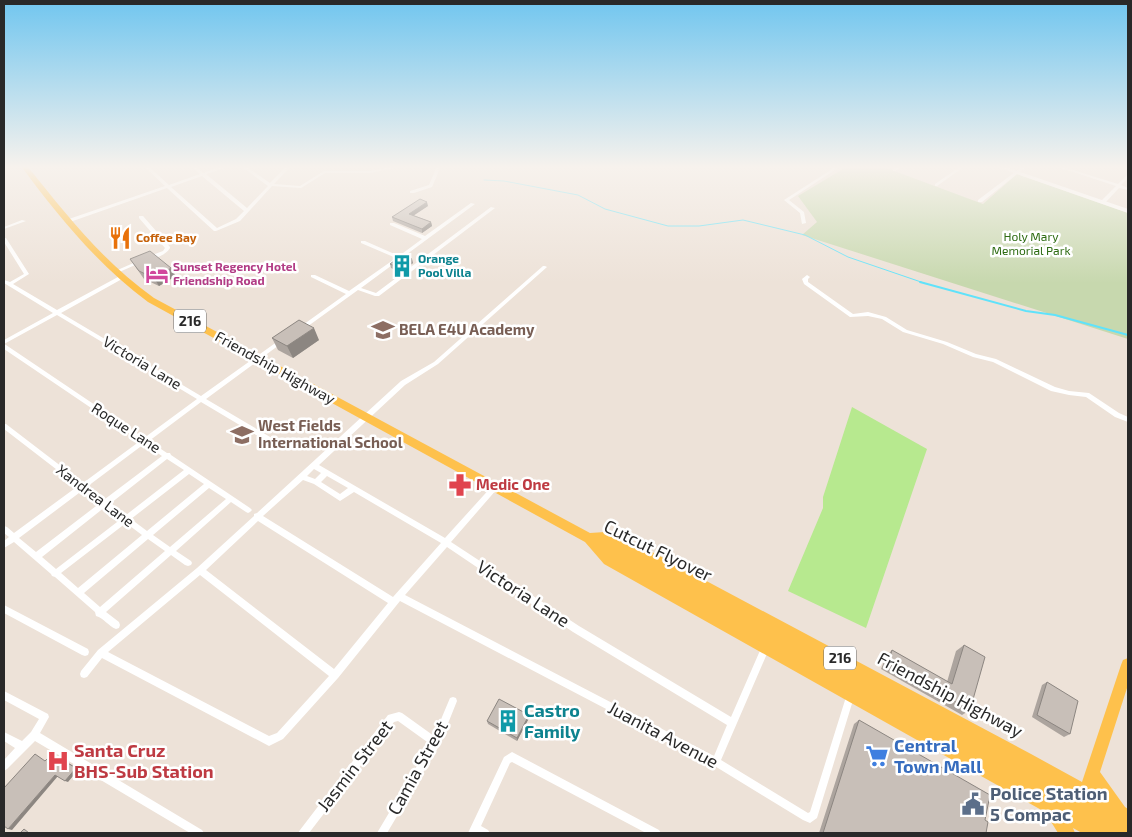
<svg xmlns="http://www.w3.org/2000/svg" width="1132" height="837" viewBox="0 0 1132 837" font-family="'Exo 2',sans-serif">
  <rect width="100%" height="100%" fill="#ede2d8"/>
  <path fill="#b7e98f" d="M852 407 927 449 866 628 788 591 823 508V497Z"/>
  <path fill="#c7d8ae" d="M848 166H881L983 204 1017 174 1128 213V339L802 235 817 222 798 196Z"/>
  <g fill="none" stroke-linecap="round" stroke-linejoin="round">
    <path stroke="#60e2fa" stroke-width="1" d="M484 180 504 181 578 195 605 209 668 226H699L743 220 805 235 848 257 924 283"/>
    <path stroke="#60e2fa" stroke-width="2" d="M920 282 1026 311 1055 315 1128 335"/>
    <path fill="#fff" fill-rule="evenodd" d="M30 166H35L26 169 24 168Z
      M144 166H148L169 185 200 174 191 166H195L203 173 223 166H228L227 167 206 174 247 208 268 186 241 166H245L270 183 287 166H291L274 184 300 186 324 171H370L396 166H403L370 173H325L301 188 272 186 240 221 216 231H214L167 188 70 222H66V220L165 186ZM202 176 244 211 236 219 217 228 171 187Z
      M437 166H441L432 187 414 193H410V191L429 185Z
      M837 166H841L789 200 804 212 806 223 802 224 800 213 784 200Z
      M899 166H903L895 171H893V169Z
      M961 166H965L937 186H935V184Z
      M1023 166H1027L982 202H978V200Z
      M1055 166H1060L1118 184 1127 175H1128V178L1121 185 1128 188V190L1119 188 1105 203H1101V201L1116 186Z
      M1115 166H1121L1128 168V170Z
      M471 203 475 204 361 288 376 293 491 207 495 208 379 296H375L358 290 304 329H300L299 328 300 327 346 294 311 277V275H315L349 291 396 258 361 243V241H365L399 256 422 239 390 225V223H394L425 236Z
      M139 216H143L170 247V248C166 255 155 259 147 259V257L163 251 165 248 139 218Z
      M22 220 26 221 4 229V227Z
      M4 238H6L29 274 13 284 57 310 118 277H122V279L61 313 201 396 281 339 283 338 286 340 206 399 282 444 283 446 282 448H278L201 402 149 441 167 453H170L171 455 250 508 252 510 250 512 248 513 246 512 231 502 176 551 191 561 192 563 191 565 188 566 185 565 171 555 106 612 119 622 120 625 119 628 116 629C108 626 104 618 96 616L95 612 55 577 52 576 51 574 14 542 4 548V541L9 537 4 533V526L7 527 14 533 78 486 4 429V424H6L83 483 140 441 4 349V344L6 345 144 438 197 399 57 315 4 344V340L53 313 4 283V280L10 282 24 274 4 242ZM144 444 162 456 105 499 88 486ZM167 459 184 470 126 515 111 503ZM189 474 204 484 147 531 131 519ZM209 488 226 499 170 547 153 535ZM83 490 100 503 36 552 19 538ZM105 507 121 519 56 569 42 557ZM126 523 142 535 78 588 61 573ZM148 539 165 551 100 607 84 593Z
      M138 261H142V262L117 273H113V272Z
      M543 266H545L547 267 438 364 405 385 319 465 445 538 493 485 495 484 497 485 498 487 497 489 451 542 579 626 731 717 762 646 765 645 768 646 769 649 721 760 808 813 810 812 846 697 847 694 850 693 853 694 854 697 817 818 810 823 803 820 713 765 400 601 338 678 283 739 269 746 102 658 87 677 84 678 81 677 80 674 81 671 98 650 197 568 254 516V514L257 513 401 381 434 362ZM314 469 321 473 315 479 307 476ZM327 476 348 488 340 494 321 482ZM303 480 314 484 340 501 354 492 441 543 393 597 263 516ZM258 521 388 603 334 669 206 570ZM447 547 573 632 727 725 714 756 405 595ZM200 575 329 676 277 733 269 736 108 652Z
      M807 275 810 277 808 279V282L853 314 868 312 886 317 907 330 947 342 976 354 996 359 1055 387 1069 391 1089 393 1119 413 1128 417V422L1115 417 1086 397 1069 395 1051 391 993 362 973 357 943 344 903 332 882 319 868 316 850 317 804 284 802 279Z
      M4 605 88 649 89 652 88 655 85 656 82 655 4 613Z
      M4 691 48 714 49 717 40 733 202 830 204 833H190L35 741 7 769 4 771V760L15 748 4 741V732L22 741 31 732 39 719 4 700Z
      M453 697 456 698 457 701 439 746 387 833H377L430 744 398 721 394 722 309 833H298L300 830 388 715 399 712 402 713 434 736 450 698Z
      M512 752 659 830 661 833H646L512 762 510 763 481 826 488 830 490 833H468L504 757Z"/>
    <path fill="#fff" fill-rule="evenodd" d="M997 166H1003L1128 209V213L997 167Z"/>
    <path fill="#fec14c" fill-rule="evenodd" d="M21 166H27C67 215 102 261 154 298L590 533 605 532 624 537 1031 754 1082 782 1121 665 1123 660 1128 658V685L1100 772 1125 807 1128 809V833H1082L1073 828 1075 833H1058L1045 812 604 564 585 542 148 302C97 264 58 216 21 166Z"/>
  </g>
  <path fill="#aca49e" d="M428 206 413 215 431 222 432 226 422 233 393 221 392 217Z
    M130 259 176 276 159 286 144 279Z
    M413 263 401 272 391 268 390 264Z
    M272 338 319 340 293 358 278 350Z
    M964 645 970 710 962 715 881 669 886 656 892 650 947 682 956 651Z
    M1047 682 1070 734 1064 737 1032 717 1042 685Z
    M529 715V718L517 741 488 724 487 721Z
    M859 720 985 820 986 833H819L854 724Z"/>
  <path fill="#8c8681" d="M427 202 428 206 410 218 409 214Z
    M431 222 432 226 422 233V229Z
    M412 259 413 263 401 272 400 268Z
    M171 268 176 276 159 286 154 278Z
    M314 328 319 340 293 358 287 346Z
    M529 715V718L517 741V738Z
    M52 754 79 769 68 782 65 781Z
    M55 775 58 776 12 830 8 829Z"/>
  <path fill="#c8bfb8" stroke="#8c8681" d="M420 199 427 202 409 214 431 222 422 229 392 217Z
    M150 251 171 268 154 278 139 271 130 259Z
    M402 255 412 259 400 268 390 264Z
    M299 320 314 328 287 346 272 338Z
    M964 645 985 657 970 710 888 664 892 650 952 684Z
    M1047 682 1078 701 1070 734 1037 715Z
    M499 699 529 715 517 738 487 721Z
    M859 720 990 795 985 820 988 822 986 833H823Z
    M35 754 45 761 52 754 76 768 65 781 55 775 8 829 4 826V788Z
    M24 829 29 833H20Z"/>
  <linearGradient id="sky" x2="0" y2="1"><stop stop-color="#71c6ef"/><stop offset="0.59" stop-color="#f7f2ed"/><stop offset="1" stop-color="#f7f2ed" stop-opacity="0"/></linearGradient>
  <rect width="1132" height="283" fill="url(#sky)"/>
  <defs>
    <symbol id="restaurant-bare" viewBox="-9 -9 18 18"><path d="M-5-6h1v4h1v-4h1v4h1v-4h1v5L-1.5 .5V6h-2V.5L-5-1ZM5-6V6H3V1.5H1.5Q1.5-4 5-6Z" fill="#e8710a" stroke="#fff" stroke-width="2.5" paint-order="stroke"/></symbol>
    <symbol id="building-bare" viewBox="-9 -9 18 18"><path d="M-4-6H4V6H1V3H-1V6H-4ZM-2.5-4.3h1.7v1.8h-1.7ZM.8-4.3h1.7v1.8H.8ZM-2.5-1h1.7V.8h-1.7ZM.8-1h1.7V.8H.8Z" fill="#0f9aa8" stroke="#fff" stroke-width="2.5" paint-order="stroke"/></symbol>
    <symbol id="hotel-bare" viewBox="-9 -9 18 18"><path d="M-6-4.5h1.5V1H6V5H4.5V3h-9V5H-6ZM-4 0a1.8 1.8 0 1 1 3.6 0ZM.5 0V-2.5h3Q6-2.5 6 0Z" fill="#d1479c" stroke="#fff" stroke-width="2.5" paint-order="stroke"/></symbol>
    <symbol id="school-bare" viewBox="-9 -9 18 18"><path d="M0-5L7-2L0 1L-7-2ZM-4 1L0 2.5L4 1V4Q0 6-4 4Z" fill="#8d6e63" stroke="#fff" stroke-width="2.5" paint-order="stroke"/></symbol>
    <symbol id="pharmacy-bare" viewBox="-9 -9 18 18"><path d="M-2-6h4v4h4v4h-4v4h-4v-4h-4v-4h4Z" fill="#e0444e" stroke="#fff" stroke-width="2.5" paint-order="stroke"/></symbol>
    <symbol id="supermarket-bare" viewBox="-9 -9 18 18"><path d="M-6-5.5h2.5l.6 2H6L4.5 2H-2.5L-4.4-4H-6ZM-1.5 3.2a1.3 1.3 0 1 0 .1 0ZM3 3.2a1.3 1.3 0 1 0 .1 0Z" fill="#3f7fe0" stroke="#fff" stroke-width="2.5" paint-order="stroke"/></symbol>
    <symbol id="hospital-bare" viewBox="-9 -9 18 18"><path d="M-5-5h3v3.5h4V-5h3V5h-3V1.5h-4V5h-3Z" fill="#e0444e" stroke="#fff" stroke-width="2.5" paint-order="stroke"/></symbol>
    <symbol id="civic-bare" viewBox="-9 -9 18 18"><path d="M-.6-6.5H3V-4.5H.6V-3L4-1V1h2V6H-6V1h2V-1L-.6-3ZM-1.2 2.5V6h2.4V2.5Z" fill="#5c6f8a" stroke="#fff" stroke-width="2.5" paint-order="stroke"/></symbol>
  </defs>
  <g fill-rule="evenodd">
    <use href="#restaurant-bare" x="104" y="222" width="32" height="32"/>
    <use href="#building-bare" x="386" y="250" width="32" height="32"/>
    <use href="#hotel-bare" x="141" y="258" width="32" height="32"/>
    <use href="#school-bare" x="367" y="314" width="32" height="32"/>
    <use href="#school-bare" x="226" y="419" width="32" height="32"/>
    <use href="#pharmacy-bare" x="444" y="469" width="32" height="32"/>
    <use href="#building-bare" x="492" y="705" width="32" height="32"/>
    <use href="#supermarket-bare" x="861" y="740" width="32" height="32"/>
    <use href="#hospital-bare" x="42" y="745" width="32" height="32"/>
    <use href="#civic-bare" x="957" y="788" width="32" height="32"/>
  </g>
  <g text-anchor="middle" stroke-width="5" stroke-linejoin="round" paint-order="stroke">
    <g font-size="12" fill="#2f6c13" stroke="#fff">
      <text x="1031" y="241">Holy Mary<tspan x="1031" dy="14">Memorial Park</tspan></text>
    </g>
    <g font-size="12" font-weight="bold" fill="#c56008" stroke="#fff" text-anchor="start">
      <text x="136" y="242">Coffee Bay</text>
    </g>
    <g font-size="12" font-weight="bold" fill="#0d838f" stroke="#fff" text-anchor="start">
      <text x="418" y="263">Orange<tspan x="418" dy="14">Pool Villa</tspan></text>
    </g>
    <g font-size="12" font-weight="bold" fill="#b23c85" stroke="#fff" text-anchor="start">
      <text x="173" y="271">Sunset Regency Hotel<tspan x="173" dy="14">Friendship Road</tspan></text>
    </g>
    <g fill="#fff" stroke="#696969" stroke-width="1">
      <rect x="174" y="309.5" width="32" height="23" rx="4"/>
      <rect x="824" y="646.5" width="32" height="23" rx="4"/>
    </g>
    <g font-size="14" font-weight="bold" fill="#292929">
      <text x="190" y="326">216</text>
      <text x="840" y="663">216</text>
    </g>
    <g font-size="15" font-weight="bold" fill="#785e54" stroke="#fff" text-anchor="start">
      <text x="399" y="335">BELA E4U Academy</text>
      <text x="258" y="431">West Fields<tspan x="258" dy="17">International School</tspan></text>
    </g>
    <g font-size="15" fill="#292929" stroke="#fff">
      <text transform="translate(142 363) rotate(31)" y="5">Victoria Lane</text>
      <text transform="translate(275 368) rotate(29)" y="5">Friendship Highway</text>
      <text transform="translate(126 428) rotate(33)" y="5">Roque Lane</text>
      <text transform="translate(95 496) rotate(37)" y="5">Xandrea Lane</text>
    </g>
    <g font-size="15" font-weight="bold" fill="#be3a42" stroke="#fff" text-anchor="start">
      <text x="476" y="490">Medic One</text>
    </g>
    <g font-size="18" fill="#292929" stroke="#fff">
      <text transform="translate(658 551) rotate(26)" y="6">Cutcut Flyover</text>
      <text transform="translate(523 594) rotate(33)" y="6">Victoria Lane</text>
      <text transform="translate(950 695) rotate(28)" y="6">Friendship Highway</text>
      <text transform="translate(663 735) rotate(28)" y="6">Juanita Avenue</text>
      <text transform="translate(355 766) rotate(-52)" y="6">Jasmin Street</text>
      <text transform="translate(418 768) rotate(-61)" y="6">Camia Street</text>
    </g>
    <g font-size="18" font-weight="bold" fill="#0d838f" stroke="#fff" text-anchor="start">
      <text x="524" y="717">Castro<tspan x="524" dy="21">Family</tspan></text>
    </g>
    <g font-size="18" font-weight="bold" fill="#366cbe" stroke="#fff" text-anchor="start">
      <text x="894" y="752">Central<tspan x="894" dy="21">Town Mall</tspan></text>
    </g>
    <g font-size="18" font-weight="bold" fill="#be3a42" stroke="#fff" text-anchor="start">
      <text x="74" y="757">Santa Cruz<tspan x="74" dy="21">BHS-Sub Station</tspan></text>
    </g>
    <g font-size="18" font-weight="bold" fill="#4e5e75" stroke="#fff" text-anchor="start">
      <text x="990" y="800">Police Station<tspan x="990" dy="21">5 Compac</tspan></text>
    </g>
  </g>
  <rect width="1132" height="837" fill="none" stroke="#292929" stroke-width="10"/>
</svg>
